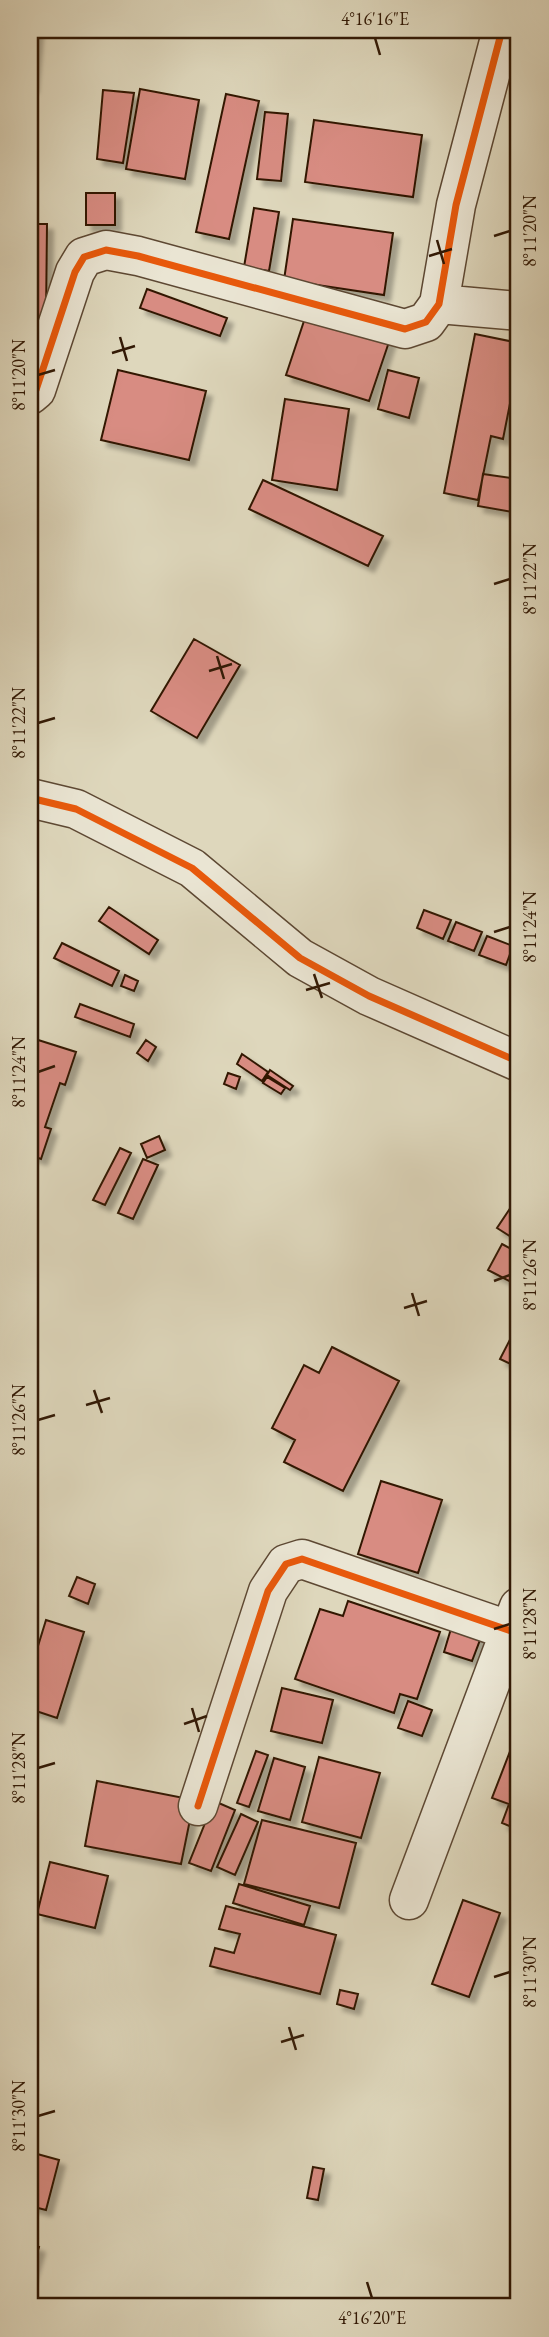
<svg xmlns="http://www.w3.org/2000/svg" width="549" height="2337" viewBox="0 0 549 2337" font-family="'EB Garamond',serif">
  <defs>
    <filter id="shadow"><feDropShadow dx="6" dy="6" stdDeviation="2" flood-color="#0004"/></filter>
  </defs>
  <rect width="100%" height="100%" fill="#ded7bc"/>
  <filter id="stains"><feTurbulence type="fractalNoise" baseFrequency=".00286" numOctaves="4"/><feColorMatrix values="0 0 0 0 .2 0 0 0 0 .09 0 0 0 0 .02 0 0 0 .5 -.17"/></filter>
  <radialGradient id="worn" r=".72"><stop offset=".6" stop-color="#630" stop-opacity="0"/><stop offset="1" stop-color="#630" stop-opacity=".3"/></radialGradient>
  <path fill="#d88c82" stroke="#321905" stroke-width="2" filter="url(#shadow)" d="M30 30H37L32 87H30Z
    M140 89 199 100 185 179 126 169Z
    M103 90 134 93 123 163 97 159Z
    M226 94 259 101 229 239 196 232Z
    M265 112 288 114 281 181 257 179Z
    M314 120 422 135 413 197 305 182Z
    M86 193H115V225H86Z
    M254 208 279 212 269 271 244 267Z
    M293 219 393 233 384 295 284 280Z
    M30 224H47L46 317 30 316Z
    M147 289 227 318 220 336 140 308Z
    M307 312 390 339 369 401 286 375Z
    M475 334 519 343V358L503 439 491 436 478 500 444 493Z
    M118 370 206 391 189 460 101 440Z
    M388 370 419 378 409 418 378 409Z
    M285 399 349 409 337 490 272 480Z
    M483 474 519 479 513 512 478 506Z
    M263 480 383 536 368 566 249 509Z
    M194 639 240 665 197 738 151 711Z
    M109 907 158 940 149 954 99 921Z
    M424 910 451 920 443 939 417 928Z
    M456 922 482 932 474 951 448 941Z
    M487 936 513 946 506 965 479 955Z
    M62 943 119 971 112 986 54 958Z
    M125 975 138 981 134 991 121 986Z
    M80 1004 134 1024 130 1037 75 1017Z
    M35 1039 76 1052 65 1085 60 1083 45 1127 51 1129 41 1159 30 1155V1056Z
    M146 1040 156 1047 148 1061 137 1053Z
    M242 1054 268 1072 262 1081 237 1064Z
    M270 1070 293 1086 290 1090 267 1075Z
    M228 1073 240 1077 236 1089 224 1084Z
    M267 1077 285 1088 281 1094 263 1083Z
    M159 1136 165 1150 147 1158 141 1144Z
    M120 1148 131 1153 105 1205 93 1200Z
    M143 1159 158 1165 133 1219 118 1213Z
    M519 1195V1242L497 1228Z
    M502 1244 519 1253V1286L488 1270Z
    M519 1322V1368L500 1359Z
    M332 1347 399 1381 343 1491 284 1462 295 1440 272 1428 304 1365 319 1373Z
    M381 1481 442 1500 418 1573 358 1554Z
    M77 1577 95 1584 88 1604 69 1596Z
    M348 1601 440 1632 417 1699 400 1694 394 1713 295 1679 320 1609 343 1616Z
    M46 1620 84 1632 57 1718 30 1709V1672Z
    M453 1622 483 1632 472 1661 444 1652Z
    M282 1688 333 1700 322 1743 271 1731Z
    M408 1701 432 1710 422 1736 398 1728Z
    M519 1728V1830L502 1823 509 1804 492 1798Z
    M256 1751 268 1755 249 1807 237 1803Z
    M319 1757 380 1773 361 1838 302 1822Z
    M274 1758 305 1767 290 1820 258 1811Z
    M97 1781 194 1800 181 1864 85 1846Z
    M214 1801 235 1810 211 1871 189 1863Z
    M241 1814 258 1822 235 1875 217 1867Z
    M262 1820 356 1843 339 1908 244 1884Z
    M50 1862 108 1876 95 1928 37 1914Z
    M239 1884 310 1906 304 1925 233 1903Z
    M463 1900 500 1913 469 1997 432 1984Z
    M226 1906 336 1935 320 1994 210 1966 215 1948 234 1953 240 1934 219 1929Z
    M340 1990 358 1994 354 2009 337 2004Z
    M30 2152 59 2160 46 2210 30 2206Z
    M313 2167 324 2169 318 2200 307 2198Z
    M30 2244 39 2247 30 2277Z"/>
  <g fill="none" stroke-linecap="round" stroke-linejoin="round">
    <defs>
      <path id="minor" d="M439 304 519 311
        M30 395 36 390 75 272 84 257 106 250 138 256 405 329 426 322 439 304 456 205 502 30
        M30 798 76 809 192 868 300 958 369 996 519 1062
        M198 1806 268 1591 286 1564 302 1559 511 1631
        M409 1900 519 1607"/>
    </defs>
    <use href="#minor" stroke="#5d4833" stroke-width="41"/>
    <use href="#minor" stroke="#eae5d3" stroke-width="38"/>
    <defs>
      <path id="cycleway" d="M30 395 36 390 75 272 84 257 106 250 138 256 405 329 426 322 439 304 456 205 502 30
        M30 798 76 809 192 868 300 958 369 996 519 1062
        M198 1806 268 1591 286 1564 302 1559 511 1631"/>
    </defs>
    <use href="#cycleway" stroke="#eae5d3" stroke-width="11"/>
    <use href="#cycleway" stroke="#e8590c" stroke-width="7"/>
  </g>
  <path fill="none" stroke="#321905" stroke-width="2.5" d="M375 38 380 55M494 236 510 231M437 240 444 264M429 256 452 249M120 337 127 361M112 353 135 346M38 375 55 370M494 584 510 579M217 656 224 679M209 671 232 664M38 723 55 718M494 932 510 927M314 974 322 998M306 990 330 983M38 1072 55 1066M494 1281 510 1275M412 1293 419 1316M404 1308 427 1301M94 1390 102 1413M86 1405 110 1398M38 1420 55 1415M494 1629 510 1624M192 1708 199 1732M184 1724 207 1716M38 1768 55 1763M494 1977 510 1972M289 2027 296 2050M281 2042 304 2035M38 2116 55 2111M367 2282 372 2298"/>
  <rect width="549" height="2337" fill="none" stroke="#ded7bc" stroke-width="77"/>
  <rect x="38" y="38" width="472" height="2260" fill="none" stroke="#321905" stroke-width="2.5"/>
  <g font-size="18" text-anchor="middle" fill="#321905">
    <text x="375" y="25">4°16'16"E</text>
    <text transform="translate(530 231) rotate(-90)" y="6">8°11'20"N</text>
    <text transform="translate(19 375) rotate(-90)" y="6">8°11'20"N</text>
    <text transform="translate(530 579) rotate(-90)" y="6">8°11'22"N</text>
    <text transform="translate(19 723) rotate(-90)" y="6">8°11'22"N</text>
    <text transform="translate(530 927) rotate(-90)" y="6">8°11'24"N</text>
    <text transform="translate(19 1072) rotate(-90)" y="6">8°11'24"N</text>
    <text transform="translate(530 1275) rotate(-90)" y="6">8°11'26"N</text>
    <text transform="translate(19 1420) rotate(-90)" y="6">8°11'26"N</text>
    <text transform="translate(530 1624) rotate(-90)" y="6">8°11'28"N</text>
    <text transform="translate(19 1768) rotate(-90)" y="6">8°11'28"N</text>
    <text transform="translate(530 1972) rotate(-90)" y="6">8°11'30"N</text>
    <text transform="translate(19 2116) rotate(-90)" y="6">8°11'30"N</text>
    <text x="372" y="2324">4°16'20"E</text>
  </g>
  <rect width="100%" height="100%" filter="url(#stains)"/>
  <rect width="100%" height="100%" fill="url(#worn)"/>
</svg>
